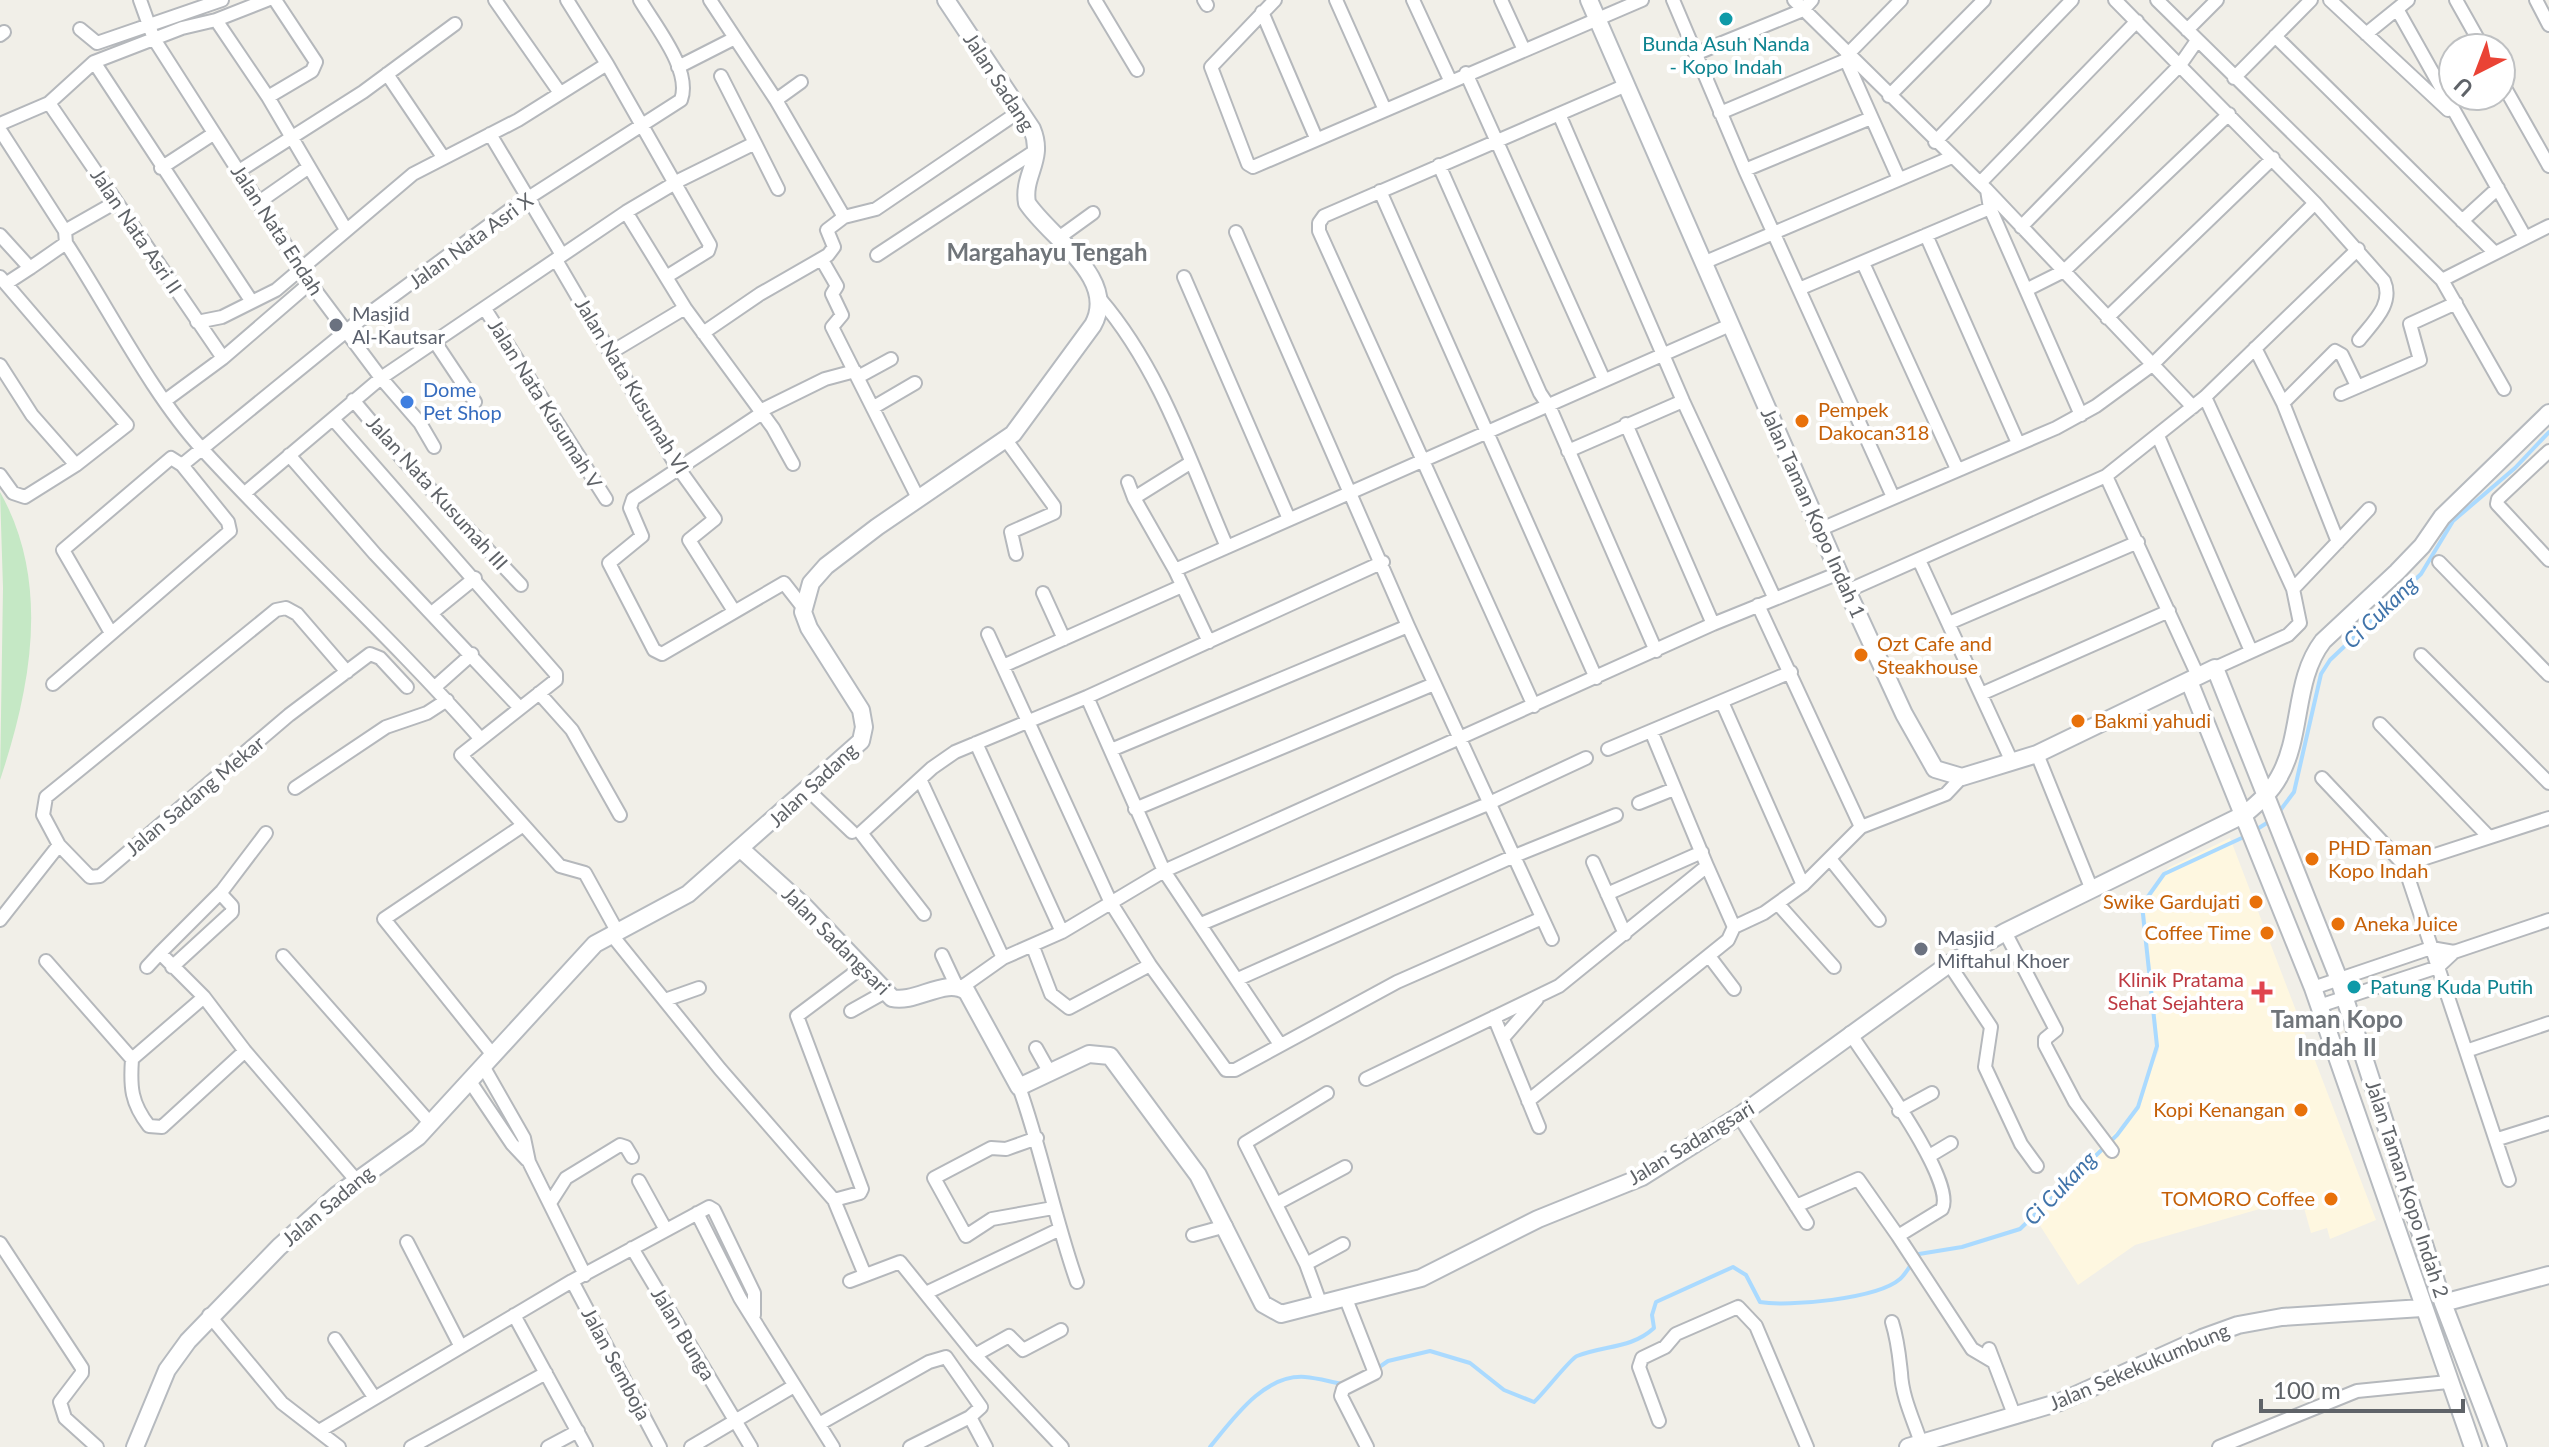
<svg xmlns="http://www.w3.org/2000/svg" width="2549" height="1447" viewBox="0 0 2549 1447" font-family="Lato,sans-serif">
  <rect width="100%" height="100%" fill="#f1efe8"/>
  <path fill="#fef7e0" d="M2230 838 2376 1220 2330 1239 2327 1228 2311 1233 2301 1197 2135 1245 2078 1285 2032 1213 2133 1115 2159 1050 2144 900 2168 868Z"/>
  <path fill="#c5e8c5" d="M0 492C51 582 31 687 0 780L3 588Z"/>
  <g fill="none" stroke-linecap="round" stroke-linejoin="round">
    <path stroke="#aadaff" stroke-width="4" d="M2279 812 2294 792 2321 674 2330 660 2421 574 2453 521 2515 468 2549 432
      M2254 831 2270 821
      M1375 1370 1388 1361 1430 1351 1470 1363 1504 1390 1534 1402C1544 1393 1570 1359 1577 1356 1605 1345 1631 1349 1654 1328L1652 1315 1656 1302 1733 1267 1746 1275 1760 1302C1788 1307 1877 1299 1900 1279 1907 1273 1912 1261 1919 1254L1962 1247 2020 1229 2117 1135 2138 1107 2157 1046 2142 905 2164 874 2246 836
      M1210 1447C1233 1419 1264 1374 1305 1377 1318 1378 1331 1382 1343 1384"/>
    <defs>
      <path id="street" d="M140 0 154 39 310 283 381 378 420 423 434 447
        M495 0 560 93
        M567 0 607 64 710 245 708 251 666 277
        M710 0 776 100 844 217
        M1095 0 1137 70
        M1204 0 1207 5
        M1275 0 1211 67 1248 164 1253 167 1642 0
        M1336 0 1385 110
        M1413 0 1450 80
        M1501 0 1524 50
        M1673 0 1745 170 1893 497
        M1794 0 1986 189 2193 407
        M2115 0 2315 203 2384 281C2394 304 2373 322 2359 340
        M2157 0 2442 280 2504 389
        M2330 0 2448 110
        M2456 0 2483 48
        M2536 0 2549 25
        M2397 9 2525 237
        M1262 12 1316 138
        M216 20 267 0
        M80 29 97 43 222 0
        M2187 30 2217 0
        M2366 34 2408 0
        M0 35 4 32
        M2275 36 2495 253
        M1695 54 1803 10 1812 0
        M94 62 252 302 276 290 413 174 518 120 607 64
        M678 67 735 38
        M1466 73 1604 380
        M387 74 443 157
        M721 76 755 143
        M2234 78 2311 0
        M2501 81 2549 166
        M1889 96 1984 0
        M268 97 312 71 316 62 275 0
        M776 100 801 82
        M49 103 223 358
        M1720 113 1846 60
        M1559 114 1683 401 1774 597
        M0 124 49 103 94 62 182 28 216 20 268 97 345 228
        M0 130 65 231
        M490 134 562 255
        M1935 142 2072 0
        M1439 165 1540 393 1550 408 1656 651
        M161 168 213 134
        M1745 170 1871 118
        M239 171 363 92 455 24
        M1899 179 1846 60 1848 54 1901 0
        M1980 183 2137 21
        M1987 190 1990 208 2081 415
        M1380 191 1596 678
        M259 202 309 167
        M2462 221 2498 188
        M2021 227 2180 65 2196 42
        M1236 232 1408 626 1552 939
        M0 235 30 268 7 283
        M1926 235 2018 443
        M1057 239 1093 213
        M66 243C108 307 152 395 203 450 293 548 392 638 480 738
        M877 255 1038 149
        M556 260 674 462 715 519 689 540 734 611
        M822 260 837 286 832 294 842 315 832 327 918 498
        M1703 263 1952 157
        M1863 263 1957 469
        M30 268 66 243 65 231 116 202
        M0 277 127 425 76 465 25 497 13 493 0 475
        M1184 277 1289 519
        M2442 280 2549 226
        M1799 289 1990 208
        M2026 290 2064 271 2229 114
        M1100 299C1161 370 1190 462 1227 547
        M685 308 773 428 793 464
        M485 309 606 499
        M2107 318 2273 158
        M197 322 222 317 252 302
        M703 333 760 294 828 255 834 247 827 230 844 217 876 209 1020 111
        M435 342 475 402
        M2255 348 2283 403 2338 542
        M610 353 685 308 626 212
        M0 365 32 415 76 465
        M858 377 891 359
        M2341 394 2420 360 2410 324 2456 303
        M2205 397 2293 589 2300 623 2288 635 2215 668
        M166 400 223 358 310 283
        M353 400 405 462 521 585
        M2283 403 2335 351 2342 355 2357 386
        M874 407 915 383
        M760 411 825 379 855 371
        M762 413 633 499 630 508 642 536 609 563 654 650 662 654 784 583 802 606
        M333 419 556 674V680L461 755 560 866 585 873 617 931
        M1626 424 1713 624
        M2158 436 2251 651
        M1006 440 1054 506V513L1011 532 1016 554
        M1568 451 1683 401
        M2549 451 2498 499 2497 504 2549 560
        M289 455 375 554 519 707
        M1190 463 1134 498 1175 570 1209 642
        M182 465 355 324 511 209 681 100C692 70 655 26 640 0
        M2106 476 2198 676
        M1128 482 1134 498
        M246 492 381 378 626 212 680 180 755 143 778 189
        M1821 529 2056 428 2096 406 2152 365 2315 203
        M1919 560 2012 762
        M2439 562 2549 675
        M1175 570 1730 325
        M2293 589 2369 509
        M1847 591 2106 476 2205 397 2358 249
        M1043 593 1064 639
        M1758 605 1861 827
        M433 612 475 578
        M1949 623 2138 542
        M988 634 1111 903 1150 965 1226 1070H1235L1397 982 1540 919
        M2421 655 2549 783
        M1003 666 1182 586
        M53 684 230 531 228 522 182 465 171 458 63 550 111 633
        M435 687 472 654
        M539 693 572 730 620 815
        M1981 694 2169 611
        M1087 697 1164 871 1279 1043
        M1722 702 1803 885
        M1534 706 1319 231V223L1324 216 1624 86
        M2380 724 2489 837
        M976 743 1062 932
        M1608 749 1791 672
        M1111 750 1408 626
        M2037 754 2092 890
        M2322 778 2404 865 2509 1180
        M920 779 1003 958
        M295 788 386 727 427 713 447 700
        M808 790 852 832
        M1639 803 1674 789
        M1135 809 1434 684
        M59 845 43 815 46 797 276 610 286 608 297 614 347 672
        M1831 860 1879 920
        M1593 862 1625 934
        M2404 865 2549 818
        M1607 894 1702 852
        M1778 904 1834 967
        M924 914 861 833 932 768 955 752 1087 697 1383 562
        M0 920 59 845 90 877 100 876 289 715 370 654 380 658 407 687
        M1201 924 1483 806 1586 758
        M1734 927 1764 913 1803 885 1861 827 1946 794 1962 777
        M2005 932 2056 1030 2045 1039V1045L2075 1102 2112 1151
        M611 934 720 1069 834 1200 865 1275
        M1033 947 1051 994 1069 1008 1150 965
        M160 953 222 891 266 833
        M942 955 957 987
        M283 956 430 1123
        M1709 956 1734 989
        M46 961 132 1059
        M1949 964 1991 1027 1985 1067 2021 1144 2037 1166
        M147 967 160 953 204 997 245 1051 356 1180
        M172 967 232 912V906L220 893
        M1238 979 1512 857 1616 815
        M962 987 1003 958 1062 932 1164 871 1713 624 1839 573
        M2313 988 2431 948 2454 952
        M204 997 132 1059C130 1087 131 1103 149 1126L162 1127 245 1051
        M665 1000 699 988
        M2319 1006 2438 967 2454 952 2549 920
        M851 1011 885 992
        M1494 1017 1539 1127
        M1850 1033C1869 1063 1957 1181 1942 1209L1898 1236 1972 1349 1994 1362
        M1503 1038 1537 999
        M1036 1048 1050 1073
        M2466 1051 2549 1023
        M493 1055 384 919 522 826
        M483 1066 524 1138 529 1162 585 1275
        M1366 1079 1559 986 1707 866 1651 731
        M469 1080 512 1144 527 1160
        M1019 1087C1042 1151 1054 1217 1077 1282
        M1528 1101 1728 940 1734 927 1707 866
        M1899 1111 1932 1093
        M1739 1116 1807 1223
        M1037 1138 1006 1149 991 1148 934 1178 966 1236 992 1219 1053 1208
        M2498 1139 2549 1123
        M1931 1155 1951 1143
        M639 1181 666 1230
        M834 1200 860 1193 862 1189 797 1016 861 968
        M550 1203 566 1178 620 1145 626 1147 632 1157
        M1276 1204 1345 1167
        M1796 1206 1858 1179 1898 1236
        M697 1213 740 1298 833 1447
        M1193 1235 1226 1226
        M407 1242 461 1347
        M0 1243 82 1368V1373L60 1402 65 1418 97 1447
        M632 1248 751 1447
        M1306 1264 1343 1244
        M572 1281 660 1447
        M850 1281 900 1262 975 1355 1062 1447
        M926 1293 1058 1230
        M1346 1299 1375 1373 1343 1389 1341 1396 1367 1447
        M1321 1305 1306 1264 1245 1143 1327 1093
        M209 1315 282 1403 339 1447
        M514 1315 586 1447
        M1892 1322C1898 1341 1899 1355 1901 1373 1902 1397 1914 1421 1921 1443
        M335 1339 374 1397
        M1989 1349 2015 1417
        M975 1355 1009 1336 1023 1350 1061 1330
        M970 1417 986 1447
        M1659 1421 1639 1367 1642 1358 1665 1347 1676 1334 1738 1307 1756 1326 1807 1447
        M819 1424 929 1362 946 1357 981 1407 970 1417 910 1447
        M321 1430 572 1281 709 1207 714 1210 754 1293V1315
        M411 1447 546 1373
        M548 1447 578 1431
        M691 1447 794 1386
        M2219 1447 2357 1391 2448 1382"/>
      <path id="secondary" d="M1589 0 1839 573 1904 714 1935 769 1962 777 2037 754 2215 668 2338 977 2443 1303 2498 1447
        M2189 681 2313 988 2473 1447
        M742 850 805 907 892 998C915 1004 947 976 967 992L1019 1087 1089 1054 1110 1056 1198 1175 1263 1304 1281 1314 1421 1278 1538 1219 1642 1177 1739 1116 1949 964 2005 932 2245 814C2258 803 2271 792 2279 777 2303 735 2293 680 2323 641L2397 572 2422 546 2442 517 2549 413
        M2443 1303 2549 1275
        M135 1447 167 1370 188 1341 279 1247 337 1195 418 1137 595 944 688 894 861 741 864 727 861 710 809 628 803 612 811 583 826 566 877 527 1013 434 1093 325C1119 278 1050 238 1027 203 1022 175 1045 160 1032 129L946 0
        M1908 1447 2060 1402 2202 1338 2238 1325 2282 1317 2422 1308"/>
    </defs>
    <use href="#street" stroke="#b5b8bc" stroke-width="16"/>
    <use href="#secondary" stroke="#b6babf" stroke-width="20"/>
    <use href="#street" stroke="#fff" stroke-width="12"/>
    <use href="#secondary" stroke="#fff" stroke-width="16"/>
  </g>
  <g fill="#0f9aa8" stroke="#fff" stroke-width="3">
    <circle cx="1726" cy="19" r="8"/>
    <circle cx="2354" cy="987" r="8"/>
  </g>
  <g fill="#6b7280" stroke="#fff" stroke-width="3">
    <circle cx="336" cy="325" r="8"/>
    <circle cx="1921" cy="949" r="8"/>
  </g>
  <circle fill="#3f7fe0" stroke="#fff" stroke-width="3" cx="407" cy="402" r="8"/>
  <g fill="#e8710a" stroke="#fff" stroke-width="3">
    <circle cx="1802" cy="421" r="8"/>
    <circle cx="1861" cy="655" r="8"/>
    <circle cx="2078" cy="721" r="8"/>
    <circle cx="2312" cy="859" r="8"/>
    <circle cx="2256" cy="902" r="8"/>
    <circle cx="2338" cy="924" r="8"/>
    <circle cx="2267" cy="933" r="8"/>
    <circle cx="2301" cy="1110" r="8"/>
    <circle cx="2331" cy="1199" r="8"/>
  </g>
  <path fill="#e0444e" stroke="#fff" stroke-width="3" d="M2258 980h8v8h8v8h-8v8h-8v-8h-8v-8h8z"/>
  <g text-anchor="middle" stroke-width="8" stroke-linejoin="round" paint-order="stroke">
    <g font-size="20" fill="#0d838f" stroke="#fff">
      <text x="1726" y="51">Bunda Asuh Nanda<tspan x="1726" dy="23">- Kopo Indah</tspan></text>
      <text x="2370" y="994" text-anchor="start">Patung Kuda Putih</text>
    </g>
    <g font-size="20" fill="#5f6368" stroke="#fff">
      <text transform="translate(999 82) rotate(57)" y="7">Jalan Sadang</text>
      <text transform="translate(277 230) rotate(57)" y="7">Jalan Nata Endah</text>
      <text transform="translate(136 231) rotate(56)" y="7">Jalan Nata Asri II</text>
      <text transform="translate(471 241) rotate(-36)" y="7">Jalan Nata Asri X</text>
      <text transform="translate(632 386) rotate(59)" y="7">Jalan Nata Kusumah VI</text>
      <text transform="translate(545 404) rotate(58)" y="7">Jalan Nata Kusumah V</text>
      <text transform="translate(437 493) rotate(48)" y="7">Jalan Nata Kusumah III</text>
      <text transform="translate(1813 513) rotate(66)" y="7">Jalan Taman Kopo Indah 1</text>
      <text transform="translate(813 785) rotate(-43)" y="7">Jalan Sadang</text>
      <text transform="translate(195 796) rotate(-40)" y="7">Jalan Sadang Mekar</text>
      <text transform="translate(836 941) rotate(45)" y="7">Jalan Sadangsari</text>
      <text transform="translate(1691 1143) rotate(-31)" y="7">Jalan Sadangsari</text>
      <text transform="translate(2407 1189) rotate(72)" y="7">Jalan Taman Kopo Indah 2</text>
      <text transform="translate(328 1206) rotate(-40)" y="7">Jalan Sadang</text>
      <text transform="translate(683 1334) rotate(59)" y="7">Jalan Bunga</text>
      <text transform="translate(616 1364) rotate(62)" y="7">Jalan Semboja</text>
      <text transform="translate(2139 1367) rotate(-23)" y="7">Jalan Sekekukumbung</text>
    </g>
    <g font-size="20" fill="#5b616d" stroke="#fff" text-anchor="start">
      <text x="352" y="321">Masjid<tspan x="352" dy="23">Al-Kautsar</tspan></text>
      <text x="1937" y="945">Masjid<tspan x="1937" dy="23">Miftahul Khoer</tspan></text>
    </g>
    <g font-size="20" fill="#366cbe" stroke="#fff" text-anchor="start">
      <text x="423" y="397">Dome<tspan x="423" dy="23">Pet Shop</tspan></text>
    </g>
    <g font-size="20" fill="#c56008" stroke="#fff" text-anchor="start">
      <text x="1818" y="417">Pempek<tspan x="1818" dy="23">Dakocan318</tspan></text>
      <text x="1877" y="651">Ozt Cafe and<tspan x="1877" dy="23">Steakhouse</tspan></text>
      <text x="2094" y="728">Bakmi yahudi</text>
      <text x="2328" y="855">PHD Taman<tspan x="2328" dy="23">Kopo Indah</tspan></text>
      <text x="2240" y="909" text-anchor="end">Swike Gardujati</text>
      <text x="2354" y="931">Aneka Juice</text>
      <text x="2251" y="940" text-anchor="end">Coffee Time</text>
      <text x="2285" y="1117" text-anchor="end">Kopi Kenangan</text>
      <text x="2315" y="1206" text-anchor="end">TOMORO Coffee</text>
    </g>
    <g font-size="20" fill="#be3a42" stroke="#fff" text-anchor="end">
      <text x="2244" y="987">Klinik Pratama<tspan x="2244" dy="23">Sehat Sejahtera</tspan></text>
    </g>
    <g font-size="22" font-style="italic" fill="#4174aa" stroke="#fff">
      <text transform="translate(2380 612) rotate(-44)" y="8">Ci Cukang</text>
      <text transform="translate(2060 1188) rotate(-46)" y="8">Ci Cukang</text>
    </g>
    <g font-size="24" font-weight="bold" fill="#70757a" stroke="#fff">
      <text x="1047" y="261">Margahayu Tengah</text>
      <text x="2337" y="1028">Taman Kopo<tspan x="2337" dy="28">Indah II</tspan></text>
    </g>
  </g>
  <g transform="translate(2477 72) rotate(222)"><circle r="38" fill="#ffffff" stroke="#bfc1c3" stroke-width="2"/>
  <path d="M0-6L14 30L0 20L-14 30Z" fill="#ea4335"/>
  <text y="-12" font-size="22" font-weight="bold" text-anchor="middle" fill="#5f6368">U</text>
  </g>
  <path d="M2261 1399v12h202v-12" fill="none" stroke="#5f6368" stroke-width="4"/>
  <text x="2273" y="1399" font-size="24" fill="#5f6368" stroke="#ffffff" stroke-width="6" paint-order="stroke">100 m</text>
</svg>
